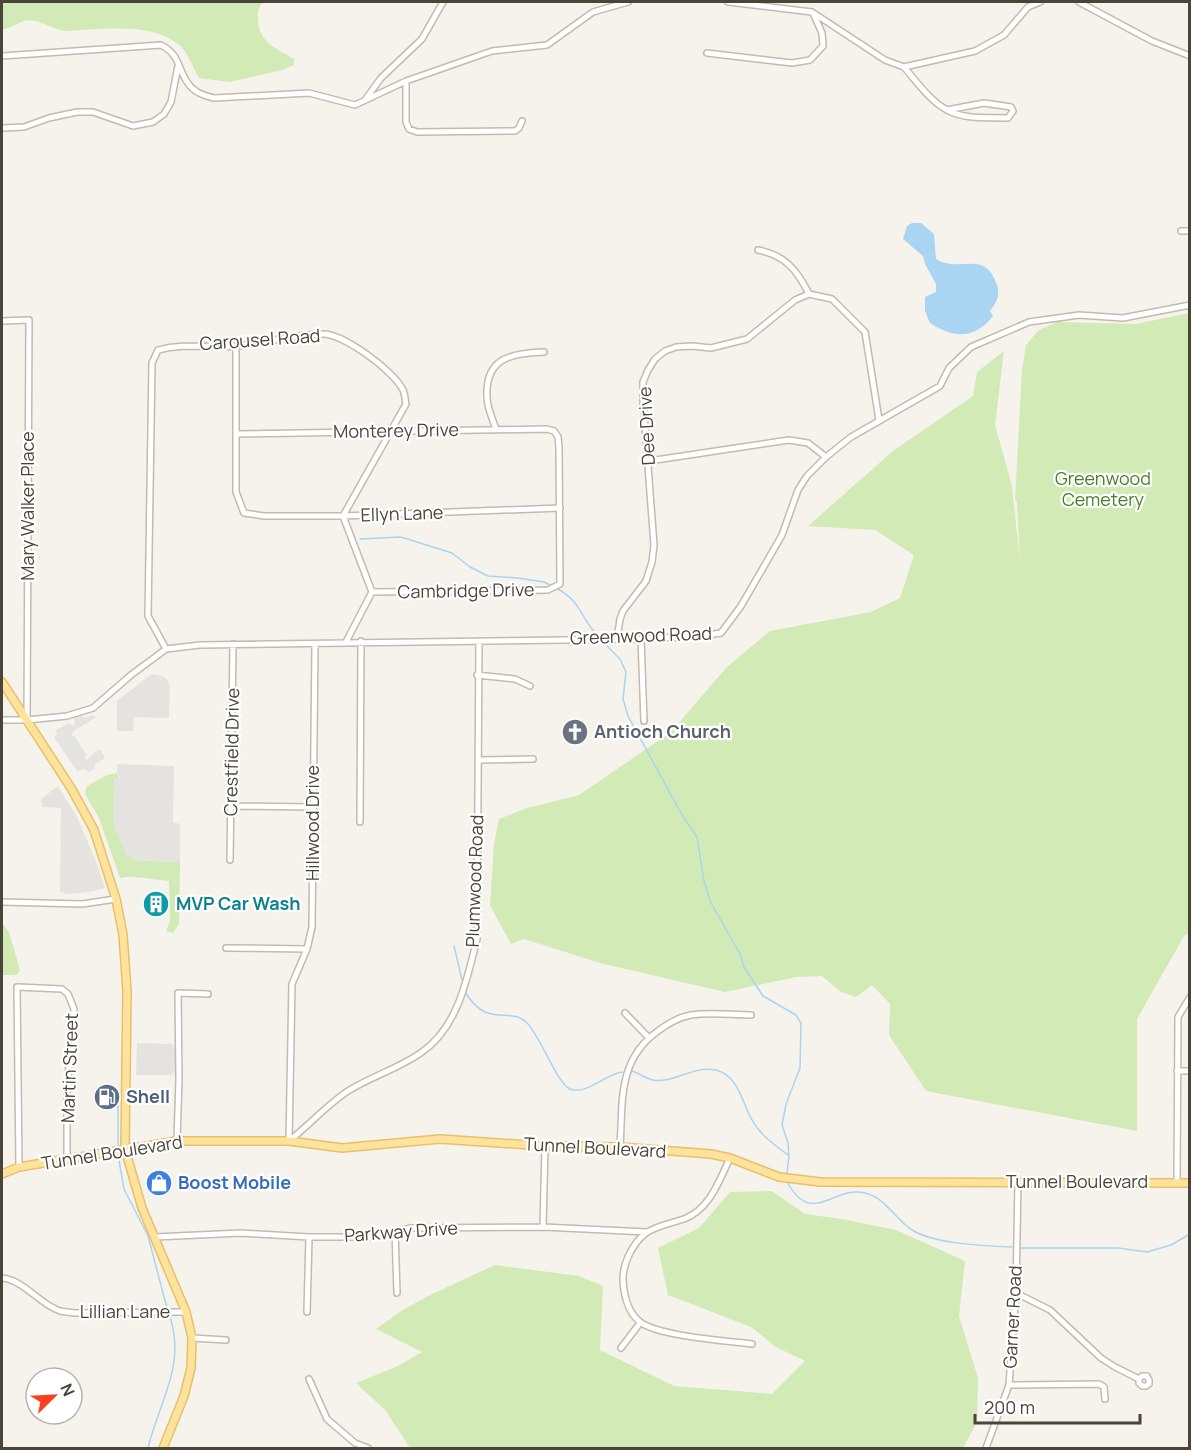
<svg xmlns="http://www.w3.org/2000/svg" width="1191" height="1450" viewBox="0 0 1191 1450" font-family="Manrope,sans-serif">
  <rect width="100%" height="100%" fill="#f6f3ec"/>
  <path fill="#d2eab5" d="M2 2H263C259 6 257 13 258 19 258 42 277 49 294 59V65L282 70 230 82 199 78C194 69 190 58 183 49 158 20 99 30 65 31 52 29 36 17 24 21 16 24 10 28 2 30Z
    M1189 313V933L1184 936 1137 1019V1131L926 1091 889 1035 890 1004 872 985 856 997 841 992 822 976 796 977 725 992 600 963 524 939 511 944 490 905 494 844 499 819 527 808 579 795 671 732 726 668 770 631 871 612 900 598 914 555 875 530 808 526 893 451 973 396 977 372 1004 351 995 425 1012 486 1020 562 1017 503 1015 499 1022 370 1026 345 1039 330 1057 322 1136 324Z
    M117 773 119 778H114L127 857 132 854 131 860 180 862 179 924 173 933 166 931 170 921 169 881C153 880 135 875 120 878L99 818 85 794 87 786 107 775Z
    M2 923 9 932 20 970 17 975H2Z
    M772 1191 805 1214 842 1219 896 1230 965 1261 959 1316 978 1378 977 1422 963 1448H410L386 1411 356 1383 398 1366 422 1352 376 1329 401 1311 428 1296 495 1265 579 1276 603 1286 600 1350 674 1386 772 1394 805 1361 776 1347 751 1327 668 1295 658 1248 699 1228 730 1192Z"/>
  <path fill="#e5e3e0" d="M152 674 163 676 167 680 170 686 169 718 134 717 133 731H117V701Z
    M92 715 96 717 74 731 70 737 74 736 87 755 85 757 86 760 100 749 105 758 94 765 95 769 88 772 84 769 77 771 54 737 57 734 56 730 69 723 73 726 75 722 74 718 82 716 84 718Z
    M117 764 174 766 173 822 180 824V862L131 860V855L127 857 113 824 114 778 120 777 117 773Z
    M58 786 77 817 95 859 105 888 88 892 68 894 60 892 61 808 42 807 41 799Z
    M137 1043 172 1044 173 1048 175 1044V1076L173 1070 172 1075H136Z"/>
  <path fill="#a9d4f2" d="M912 223H921L934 234 936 259C961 274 984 248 997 285 1000 296 997 302 990 311L993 316C975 339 954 339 930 323L925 311V297L936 292V284L925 264 923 256 903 239 907 226Z"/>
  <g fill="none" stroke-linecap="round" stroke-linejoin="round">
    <path stroke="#a9d4f2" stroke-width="1.5" d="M360 539 401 537 452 553 470 567 488 576 518 578 544 582 552 586
      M556 588C582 601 580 619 599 637
      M602 641 620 659 626 672 623 699 628 716 682 815 697 837 704 881 711 903 740 954 744 967 763 996 796 1015 801 1023 800 1068 786 1104 782 1125 788 1143 789 1156 787 1173
      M454 946 462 980
      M465 992C488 1030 510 1005 527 1023 541 1037 556 1082 570 1089 585 1096 608 1073 622 1072
      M632 1071C639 1073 646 1079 653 1080 673 1084 694 1065 716 1070 739 1076 742 1103 752 1120 760 1135 775 1145 788 1155
      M118 1145V1098
      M118 1155 124 1189 148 1236 167 1308
      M786 1180C812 1229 832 1185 865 1193 885 1197 896 1220 912 1230 934 1244 986 1246 1012 1247
      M1021 1248H1118L1147 1252 1171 1245 1190 1234
      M148 1448C159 1401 186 1367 170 1317"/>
    <defs>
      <path id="minor" d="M728 2 812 12 885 60 904 67 975 51 1004 35 1028 7 1040 2
        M1079 2 1152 41 1190 56
        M707 53 792 63 810 60 823 46 822 33 813 13
        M2 56 161 45C183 56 177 74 192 88 198 94 206 96 214 98L309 93 355 105 406 81 492 51 547 45 593 12 628 2
        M904 67C917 82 930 101 947 110 965 120 989 117 1008 118L1013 111 1011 107 984 103 947 110
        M406 81V122L409 129 417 132 515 131 519 128 522 121
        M365 100 381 78 422 39 443 2
        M2 128 24 127 49 118 77 112H93L133 126 153 122 164 114 171 102 178 66
        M1181 231H1190
        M758 250C785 255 797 270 809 294
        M2 321 29 320 27 719
        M236 346V492L244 513 264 516H343L560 508
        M496 429C493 420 487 408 487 397 485 358 511 353 544 352
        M237 434 547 429 554 431 558 437 559 448 560 584 548 590 372 592
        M649 461 789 440 808 443 826 457
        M617 639 620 619 623 611 646 581 652 562 654 545 643 400V382L648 370 655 359 665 351 676 347 692 346 711 348 747 339 795 300 809 294 832 299 865 332 879 420
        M641 639 644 721
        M166 649 148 616 152 363 158 350C184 343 209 348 236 346 264 344 293 334 322 334 343 333 394 371 403 390 405 394 405 400 406 404L343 516 372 592 346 642
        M477 675 515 679 530 686
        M2 720H27L67 716 93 708 131 675 166 649 200 645 641 639 700 636 721 633 741 606 782 535 798 490 807 476 826 457 851 437 940 386 949 368 971 347 1029 322 1079 315 1123 318 1190 305
        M478 760 533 759
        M231 806 313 807
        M360 822 361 641
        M230 860 233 644
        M2 902 82 904 116 899
        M226 948 307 949
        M625 1013 649 1038
        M1177 1071H1190
        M177 1141 179 1078 178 993 208 994
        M289 1141C308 1126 328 1104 348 1091 372 1076 400 1068 422 1052 458 1027 467 979 477 939L479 641
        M289 1141 292 984 307 949 312 927 315 644
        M620 1147C623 1102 617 1060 658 1031 667 1024 680 1017 691 1015 710 1012 732 1015 751 1015
        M730 1158C719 1181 710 1209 684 1219 672 1223 656 1226 646 1233 633 1243 624 1261 623 1277 623 1292 627 1312 640 1322 658 1336 728 1341 752 1344
        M19 1167 17 987 62 989 68 994 74 1009 67 1088V1160
        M1177 1182 1178 1017 1190 997
        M543 1227 545 1146
        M395 1231 397 1293
        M155 1237 241 1233 309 1237H370L411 1228 543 1227 647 1232
        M2 1278C24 1280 39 1304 60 1311 64 1312 70 1312 74 1313L186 1312
        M1016 1293 1050 1310 1101 1358 1115 1367 1139 1379 1142 1376H1147L1149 1380V1384L1146 1386H1142L1139 1383V1379
        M307 1312 309 1237
        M192 1338 226 1340
        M621 1348 640 1323
        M309 1379 327 1419 355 1443 368 1448
        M1009 1385 1099 1384 1104 1387 1105 1399
        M986 1448 1009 1385 1016 1292 1018 1181"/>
      <path id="major" d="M2 682 71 788 94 830 116 899 123 935 127 991 125 1149 142 1208 186 1312 192 1338 191 1368 184 1396 163 1448
        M2 1174 19 1167 177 1141H289L342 1148 440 1139 545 1146 620 1147 711 1154 730 1158 779 1177 820 1182 1190 1183"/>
    </defs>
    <use href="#minor" stroke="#c2bbae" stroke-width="8"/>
    <use href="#major" stroke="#e6c16a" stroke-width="10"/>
    <use href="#minor" stroke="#fff" stroke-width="5"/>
    <use href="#major" stroke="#ffe39c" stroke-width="7"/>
  </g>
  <defs>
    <symbol id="church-disc" viewBox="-11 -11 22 22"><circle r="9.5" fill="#6b7280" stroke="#fff"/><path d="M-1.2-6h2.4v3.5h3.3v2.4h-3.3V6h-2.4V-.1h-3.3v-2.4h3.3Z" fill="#fff"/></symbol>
    <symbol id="building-disc" viewBox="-11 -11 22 22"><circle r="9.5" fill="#0f9aa8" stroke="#fff"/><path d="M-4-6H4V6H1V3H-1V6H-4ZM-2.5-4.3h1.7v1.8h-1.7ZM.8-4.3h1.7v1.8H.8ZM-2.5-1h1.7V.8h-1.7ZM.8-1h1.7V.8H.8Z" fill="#fff"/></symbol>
    <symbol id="fuel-disc" viewBox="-11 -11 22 22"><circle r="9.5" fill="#5c6f8a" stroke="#fff"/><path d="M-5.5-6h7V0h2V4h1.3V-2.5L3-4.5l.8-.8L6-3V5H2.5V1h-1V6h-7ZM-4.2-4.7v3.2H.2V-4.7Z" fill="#fff"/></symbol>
    <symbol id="shop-disc" viewBox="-11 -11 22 22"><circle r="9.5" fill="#3f7fe0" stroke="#fff"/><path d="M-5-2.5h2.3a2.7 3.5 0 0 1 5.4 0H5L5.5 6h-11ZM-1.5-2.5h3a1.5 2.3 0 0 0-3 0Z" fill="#fff"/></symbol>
  </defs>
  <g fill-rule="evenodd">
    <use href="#church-disc" x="560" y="717" width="30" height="30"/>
    <use href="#building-disc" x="141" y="889" width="30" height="30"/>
    <use href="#fuel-disc" x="92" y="1082" width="30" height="30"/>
    <use href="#shop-disc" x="144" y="1168" width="30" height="30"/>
  </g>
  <g text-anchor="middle" stroke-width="4.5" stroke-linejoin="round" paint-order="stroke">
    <g font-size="18" fill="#4b4439" stroke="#fff">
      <text transform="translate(260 340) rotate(-4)" y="6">Carousel Road</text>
      <text transform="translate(647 426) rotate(-93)" y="6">Dee Drive</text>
      <text transform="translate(396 431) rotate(-1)" y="6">Monterey Drive</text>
      <text transform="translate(28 506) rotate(-90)" y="6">Mary Walker Place</text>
      <text transform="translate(402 514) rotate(-2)" y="6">Ellyn Lane</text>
      <text transform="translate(466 591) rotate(-1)" y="6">Cambridge Drive</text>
      <text transform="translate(641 636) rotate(-2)" y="6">Greenwood Road</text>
      <text transform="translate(232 752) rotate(-89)" y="6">Crestfield Drive</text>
      <text transform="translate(313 823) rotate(-90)" y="6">Hillwood Drive</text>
      <text transform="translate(475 881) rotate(-88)" y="6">Plumwood Road</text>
      <text transform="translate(70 1068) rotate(-88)" y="6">Martin Street</text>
      <text transform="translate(595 1148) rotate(3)" y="6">Tunnel Boulevard</text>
      <text transform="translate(112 1153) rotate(-9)" y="6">Tunnel Boulevard</text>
      <text x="1077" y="1188">Tunnel Boulevard</text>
      <text transform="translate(401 1232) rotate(-4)" y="6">Parkway Drive</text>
      <text x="125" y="1318">Lillian Lane</text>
      <text transform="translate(1013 1317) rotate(-87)" y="6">Garner Road</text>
    </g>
    <g font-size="18" fill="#4a7f2a" stroke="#fff">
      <text x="1103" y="485">Greenwood<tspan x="1103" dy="21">Cemetery</tspan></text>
    </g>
    <g font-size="18" font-weight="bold" fill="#5b616d" stroke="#fff" text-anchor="start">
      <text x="594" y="738">Antioch Church</text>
    </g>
    <g font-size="18" font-weight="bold" fill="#0d838f" stroke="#fff" text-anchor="start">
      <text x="176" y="910">MVP Car Wash</text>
    </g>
    <g font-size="18" font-weight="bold" fill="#4e5e75" stroke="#fff" text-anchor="start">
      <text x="126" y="1103">Shell</text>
    </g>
    <g font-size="18" font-weight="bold" fill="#366cbe" stroke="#fff" text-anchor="start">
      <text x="178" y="1189">Boost Mobile</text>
    </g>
  </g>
  <rect width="1191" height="1450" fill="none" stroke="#4b4439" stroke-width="6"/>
  <g transform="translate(54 1396) rotate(66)"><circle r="28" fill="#ffffff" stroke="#b7b4b0" stroke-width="1.5"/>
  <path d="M0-4.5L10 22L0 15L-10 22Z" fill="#fc3f1d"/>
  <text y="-9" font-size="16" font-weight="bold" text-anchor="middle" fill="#4b4439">N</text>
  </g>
  <path d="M975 1414v9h165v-9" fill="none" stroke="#4b4439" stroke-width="3"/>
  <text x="984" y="1414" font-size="18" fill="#4b4439" stroke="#ffffff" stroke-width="4.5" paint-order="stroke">200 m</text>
</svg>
